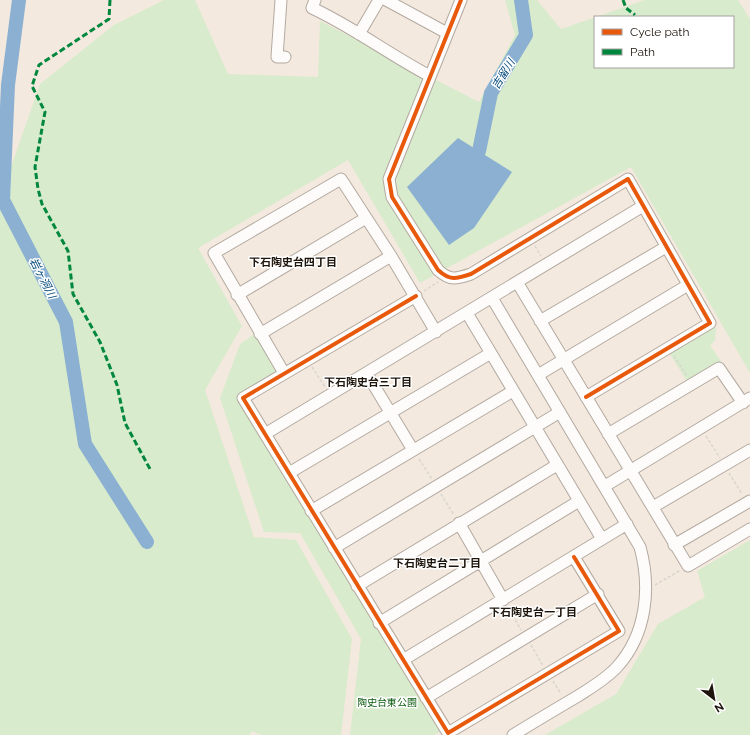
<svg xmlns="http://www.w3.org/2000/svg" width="750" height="735" viewBox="0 0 750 735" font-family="Raleway,'Noto Sans JP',sans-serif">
  <rect width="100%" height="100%" fill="#f4e9de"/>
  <path fill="#d8ebcc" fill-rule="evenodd" d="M164 0H195L228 74 318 77 320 21 479 102 515 35 505 0H537L561 29 645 0H738L750 19V373L631 167 420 283 348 160 198 248 242 326 205 390 254 537 296 540 352 639 341 735H261L252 731 250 735H0V179L12 164 40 84 114 25ZM595 17H733V67H595Z
    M713 324 716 329 715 341 710 345 722 363 688 383 668 351Z
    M256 333 280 372 239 397 443 731 433 735H350L361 639 300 533 264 532 220 398 240 344Z
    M750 540V735H545L616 694 658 624 705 597 697 571Z"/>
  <path fill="#8bb0d1" d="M458 138 512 172 474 228 449 245 407 187Z"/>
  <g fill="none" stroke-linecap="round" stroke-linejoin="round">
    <path stroke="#8bb0d1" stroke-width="14" d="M19 0 8 85 3 200 66 322 85 444 147 542
      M479 151 491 93 526 35 521 0"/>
    <defs>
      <path id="minor" d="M281 0 277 57H285
        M315 0 312 8C353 27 390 55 430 76
        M386 0 447 33
        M461 0 389 179 392 197 438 270C450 281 456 279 471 274L628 179 710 323 586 397
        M359 34 379 0
        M517 282 688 566 750 529
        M237 295 366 218
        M416 296 243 398 448 733 619 631 574 557
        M492 298 640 547C651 587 647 634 617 667 606 679 592 687 578 696 556 709 534 722 513 735
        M467 313 602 539
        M540 321 666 247
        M260 334 391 256 436 332
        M284 373 214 253 341 179 391 256
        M367 374 413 450
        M538 375 688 285
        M265 434 643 206
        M608 434 719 368 743 403
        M289 473 491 353
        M605 486 750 398
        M653 507 750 450
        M311 511 513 391
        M459 523 503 600
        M674 545 750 501
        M334 548 560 412
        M357 586 557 465
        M379 623 579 501
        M403 660 627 524
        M426 698 598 594"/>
    </defs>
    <use href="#minor" stroke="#b3a9a0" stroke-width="13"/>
    <path stroke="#d9d5d1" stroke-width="1.5" stroke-dasharray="3 2" stroke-linecap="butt" d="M535 246 541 256
      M424 291 438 282
      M674 356 687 376
      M312 367 325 387
      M706 436 720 458
      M419 459 432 479
      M729 473 742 494
      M441 494 454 515
      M655 585 681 570
      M508 607 521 630
      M531 645 543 666
      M553 681 561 694"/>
    <use href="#minor" stroke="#fdfcfa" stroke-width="11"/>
    <path stroke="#00873e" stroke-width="3" stroke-dasharray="6 3" stroke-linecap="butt" d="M110 0 109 19 39 65 32 86 45 112 35 167 38 189 42 204 68 251 73 294 100 342 117 385 125 423 150 469
      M623 0 626 8 635 15"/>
    <defs>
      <path id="cycleway" d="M461 0 389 179 392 197 438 270C450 281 456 279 471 274L628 179 710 323 586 397
        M416 296 243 398 448 733 619 631 574 557"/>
    </defs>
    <use href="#cycleway" stroke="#fff" stroke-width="6"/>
    <use href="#cycleway" stroke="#e8590c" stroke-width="4"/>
  </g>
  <g text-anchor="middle" stroke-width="3" stroke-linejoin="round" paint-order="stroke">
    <g font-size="10" fill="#0c5b10" stroke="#fff">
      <text x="387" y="706">陶史台東公園</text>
    </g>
    <g font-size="11" font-style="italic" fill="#02497a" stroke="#fff">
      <text transform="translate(503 74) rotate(-58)" y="4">吉留川</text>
      <text transform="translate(43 278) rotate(63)" y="4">岩ヶ洞川</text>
    </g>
    <g font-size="11" font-weight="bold" fill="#1d140b" stroke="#fff">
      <text x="293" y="266">下石陶史台四丁目</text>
      <text x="368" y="386">下石陶史台三丁目</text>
      <text x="437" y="567">下石陶史台二丁目</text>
      <text x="533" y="616">下石陶史台一丁目</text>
    </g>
  </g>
  <rect x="594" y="16" width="140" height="52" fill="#ffffff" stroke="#a5a19d"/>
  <rect x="602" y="29" width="20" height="6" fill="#e8590c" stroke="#a5a19d"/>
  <text x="630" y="36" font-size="12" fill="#1d140b">Cycle path</text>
  <rect x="602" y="49" width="20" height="6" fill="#00873e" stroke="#a5a19d"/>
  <text x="630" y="56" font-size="12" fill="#1d140b">Path</text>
  <g transform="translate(714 699) rotate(149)" stroke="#ffffff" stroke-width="3" paint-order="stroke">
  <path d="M0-3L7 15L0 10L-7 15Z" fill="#1d140b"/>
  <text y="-6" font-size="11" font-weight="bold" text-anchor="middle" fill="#1d140b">N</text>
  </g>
</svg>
